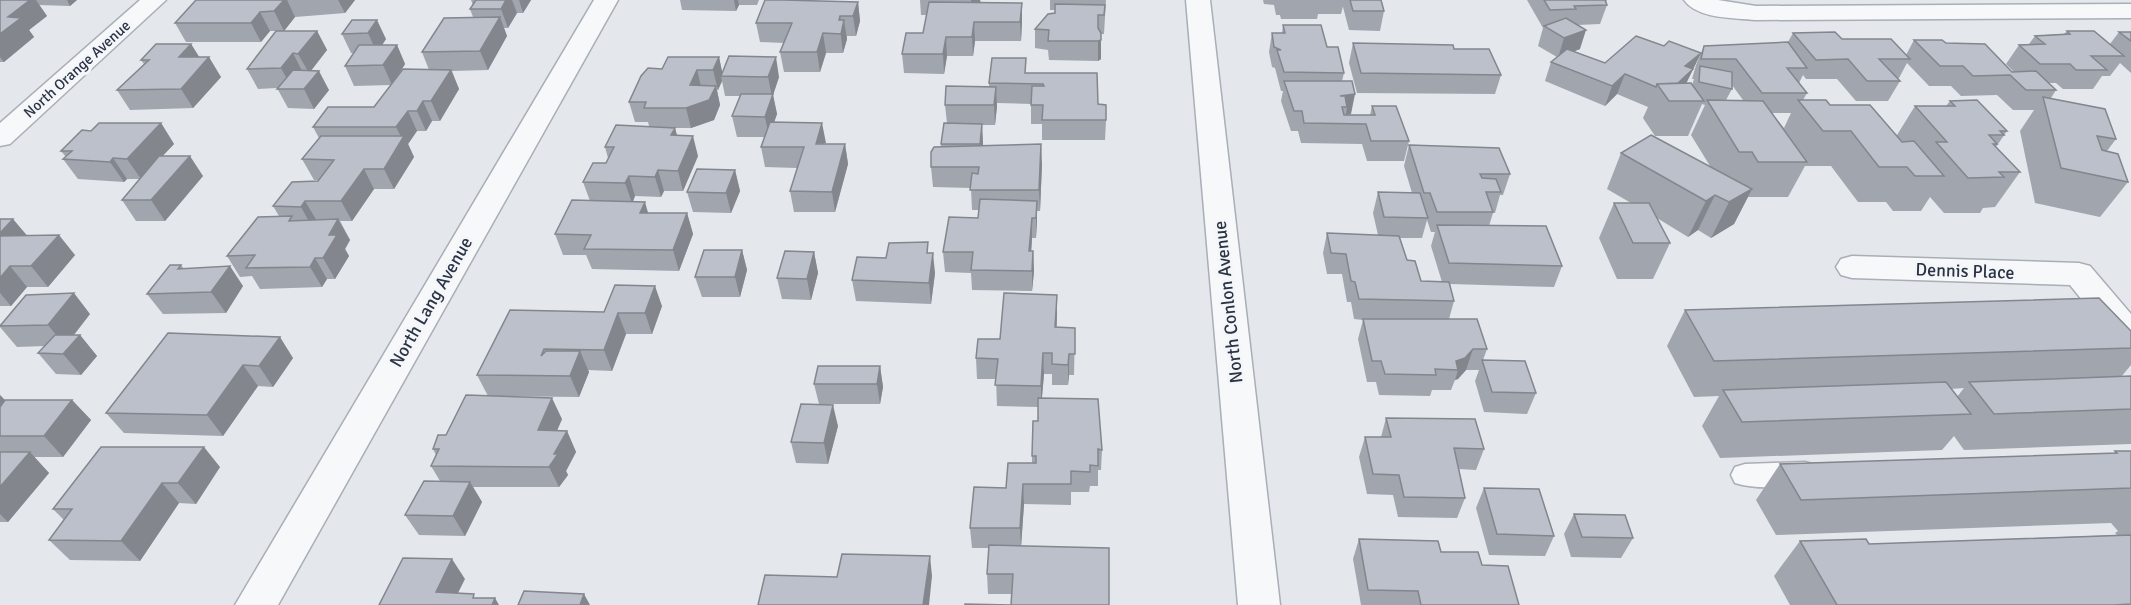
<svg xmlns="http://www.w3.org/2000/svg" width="2131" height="605" viewBox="0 0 2131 605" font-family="Signika,sans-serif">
  <rect width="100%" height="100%" fill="#e4e7ec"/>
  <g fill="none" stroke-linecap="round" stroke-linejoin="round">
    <defs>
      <path id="service" d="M1805 462 1815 465 1819 473 1815 481C1793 488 1757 490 1735 483L1731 475 1735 467 1745 464Z"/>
      <path id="minor" d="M594 0H618L278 605H235Z
        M1186 0H1210L1280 605H1238Z
        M1684 0H1718L1756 6 2131 4V18L1756 20C1735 18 1697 19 1684 0Z
        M1852 256 2079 263 2090 266 2131 314V349L2119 346 2070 285 1852 278 1841 275 1836 267 1841 259Z"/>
      <path id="tertiary" d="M140 0H166L10 144 0 146V123Z"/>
    </defs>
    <use href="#service" stroke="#a9aeb7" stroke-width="3"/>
    <use href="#minor" stroke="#a9aeb7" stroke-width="3"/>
    <use href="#tertiary" stroke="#a9aeb7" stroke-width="3"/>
    <use href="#service" fill="#f7f8fa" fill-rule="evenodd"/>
    <use href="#minor" fill="#f7f8fa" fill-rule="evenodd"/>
    <use href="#tertiary" fill="#f7f8fa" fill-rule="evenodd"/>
  </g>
  <path fill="#a1a5ae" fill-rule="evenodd" d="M0 0H77L70 6 39 5 47 16 29 30 34 37 4 62H0Z
    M196 0H355L345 13 295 17 284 31H270L261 42H186L175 23Z
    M471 0H531L523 13H517L508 28H504L507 36 488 70 452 71 459 89 440 121H432L426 131H417L408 144 414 157 394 189H374L352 221H340L350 240 345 249 349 256 335 279H327L322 287 260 289 252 276 240 277 227 256 279 216 273 206 318 181 319 180H314L302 159 319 138 313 127 374 107 391 85 354 86 345 66 354 53H351L342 34 352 20 386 39 382 45H397L405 64 396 79 429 70 422 52 473 17 470 9 473 5Z
    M680 0H759L757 5H739L736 11 682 10Z
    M920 0H980L981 3H1022V22L1021 41H975L973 56H947L944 74 904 73 902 54 923 33 927 15H921Z
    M1050 0H1106L1104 34H1101V59L1098 61 1049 60 1048 50 1035 48V29L1055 13V10H1050Z
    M1263 0H1381L1384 11 1380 31 1349 30 1343 7V6L1341 14H1318L1317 19H1281L1280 15H1276L1274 5 1264 4Z
    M1527 0H1607L1606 3 1607 5 1600 24 1578 25 1580 49 1574 51 1605 63 1664 46 1701 53 1686 83 1692 85 1694 79H1692L1696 65 1704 46 1788 42 1793 33 1842 39 1906 55 1914 40 1946 43 2012 72H2014L2006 64 2019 45 2029 44 2035 36 2064 34 2067 31 2110 44 2119 32H2131V73L2120 63 2110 76H2102L2093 89H2063L2056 83H2049L2056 90 2051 98 2116 139 2107 151 2128 182 2100 217 2035 203 2020 131 2034 110H2013L1997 95 1961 96 1951 86H1929L1907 63 1899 78H1897L1900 81 1888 101H1856L1837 79H1806L1803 75 1799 83 1807 93 1803 100 1830 105 1897 135 1915 106H1946L1950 101 2007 131 1996 147 2020 172 1995 207 1983 208 1980 213H1944L1930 197 1921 211H1893L1886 202H1858L1831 166H1805L1788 197H1748L1734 224 1711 238 1698 230 1688 237 1657 218 1670 243 1653 279H1617L1599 238 1614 203H1631L1607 189 1621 153 1710 166 1691 135 1705 105 1702 104 1688 136H1655L1643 118 1648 107 1617 94 1605 106 1545 81 1551 62 1557 57 1538 46 1543 28ZM1732 85 1743 100H1726L1732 89ZM1772 113H1791L1784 128Z
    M858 2 860 21 856 36H847V39L843 53H826L820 72H784L780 52 784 43 760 42 756 23Z
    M1283 25 1327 47 1344 73 1342 81 1351 114 1346 115H1370L1372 106 1409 141 1404 161H1367L1362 144 1301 143 1298 131H1291L1281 101 1283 91H1281L1275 68 1272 67 1269 52 1272 33H1282Z
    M317 31 327 50 311 71 329 90 314 109 288 108 277 88 258 89 247 69Z
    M1353 43 1501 75 1495 94 1357 93 1349 63Z
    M191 44 199 57 221 77 193 108 130 110 117 90 144 64 141 60Z
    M719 57 722 72 779 77 773 95 777 114 774 122 826 144H845L848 164 835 212H794L790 191 797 168 765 167 761 147 764 137H737L732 116 740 96H725L722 81 718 90H717L720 105 714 120 691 128H675L677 135 698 156 683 191H664L661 197 635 196 633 202 648 213H687L693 234 679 271 592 269 586 255H563L555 234 590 201 583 182 606 163 608 158 605 147 649 126 648 122H635L629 102 662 69Z
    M1027 73 1098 104 1106 120 1105 140H1042V124H1031V104L997 103 995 125H982L983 145 1042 164 1040 211H1037L1036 238H1032L1031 251H1033L1034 271 1032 291 972 290 971 273 945 272 943 252 978 218V210H972L971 188 933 187 931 167 941 146V144L947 123 945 105 989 87V83Z
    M161 123 174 144 162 156 203 176 165 221H136L122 200 140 179H127L124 182 78 179 63 159 66 157 61 151 91 131Z
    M1409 145 1510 174 1503 195H1500L1495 213H1493L1489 226 1562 266 1554 287 1450 284 1454 301 1449 319 1487 349 1483 360 1536 393 1527 414 1484 412 1475 381 1479 370H1466L1458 379 1455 380 1451 390H1432L1430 396 1379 395 1376 382H1367L1358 339 1363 320 1354 319 1351 302H1347L1342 274H1327L1323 253 1327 233 1378 235 1373 213 1378 192 1412 193 1404 166ZM1427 220 1431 232H1435L1431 246 1442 282 1421 281 1407 260 1400 238H1422Z
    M735 170 740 191 731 213 693 212 687 192Z
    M0 233 27 235 75 255 48 287H27L11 306H0Z
    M742 250 747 270 740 297H702L695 277Z
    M814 252 818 273 811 300 782 299 777 278Z
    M929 253 935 273 931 304 856 301 852 280 886 258Z
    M181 265 184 269 243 286 226 313 163 314 147 294Z
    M662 306 652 334H626L612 371 588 370 589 372 579 397 488 396 477 375 604 312Z
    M1685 310 2131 331V365L2121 377 2131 376V444L1964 450 1954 436 1942 450 1720 458 1702 426 1719 396 1694 397 1667 346ZM1964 388 1957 397 1951 389Z
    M90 314 74 335H80L97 356 81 375 56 374 38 353 45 346 17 347 0 327V325Z
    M1057 315V327L1075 328 1074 375H1069L1068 385H1052V374H1044L1042 398 1102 450 1101 470H1098V486H1090L1089 492H1071V505L1024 504 1021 546 1011 605 1012 594H988L987 574 989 548H972L970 528 1006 488 1032 463V456L1038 421V407L997 406 996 379H977L976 358 1000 339Z
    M168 333 293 358 273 387 258 386 223 436 124 433 106 413Z
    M880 366 883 387 880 404H819L814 384Z
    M0 395 5 400H72L91 420 63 457H34L49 473 8 522H0Z
    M1386 418 1484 449 1476 470 1459 469 1465 498 1457 518 1398 517 1393 495 1367 494 1359 457 1365 437H1381Z
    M562 419 557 431H567L576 452 566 471 568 475 559 487H473L482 502 465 536 419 535 405 515 440 481 431 466 436 455 433 449 446 435Z
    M838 426 828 464 796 463 791 442Z
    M2115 451H2131V605H1790L1774 576 1800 541 1869 544 2117 535 2115 533 2118 531 2111 523 1776 535 1756 500 1780 464 2114 453Z
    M220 467 196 504 179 503 140 561 70 560 49 540 64 520 53 509Z
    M1484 488 1554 536 1545 556 1489 555 1476 508Z
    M1574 514 1633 538 1621 558 1571 557 1564 534Z
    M1359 539 1441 552 1519 605H1361L1353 559Z"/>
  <path fill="#83868d" d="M30 0H36L47 16 29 30 34 37 4 62 0 57V34L8 17Z
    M67 0H77L70 6Z
    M284 0H287L295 17 284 31 274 11Z
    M338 0H355L345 13Z
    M506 0H512L517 13 508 28 501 9Z
    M519 0H531L523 13Z
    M734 0H738L739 5 736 11Z
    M971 0H980L981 4 972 15Z
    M858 2 860 21 856 36 853 16Z
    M1022 3V22L1021 41 1020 22Z
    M260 12 270 31 261 42 251 23Z
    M840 16 842 28 844 20 847 39 843 53 839 20Z
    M500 17 507 36 488 70 480 51Z
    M377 20 386 39 377 53 368 33Z
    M974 22 975 41 973 56 972 37Z
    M1586 30 1580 49 1558 58 1564 38Z
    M317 31 327 50 309 73 298 54Z
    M823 33 826 53 820 72 817 52Z
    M946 37 947 56 944 74 943 54Z
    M1101 40V59L1098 61V41Z
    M191 44 203 63 179 57Z
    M397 45 405 64 392 85 383 65Z
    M293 53 303 73 292 88 281 68Z
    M1701 53 1684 88 1671 101 1685 66Z
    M209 57 221 77 193 108 181 89Z
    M719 57 723 76H721L722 81 718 90 713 70Z
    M776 57 779 77 773 95 777 114 769 137 765 117 772 97 768 77Z
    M451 70 459 89 440 121 431 101Z
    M697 70 702 90 690 85Z
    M319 71 329 90 314 109 304 89Z
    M1625 74 1617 94 1605 106 1612 86Z
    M716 86 720 105 714 120 691 128 686 108Z
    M996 87 997 107 995 125 994 105Z
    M1355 94 1351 114 1346 115 1347 107 1340 96Z
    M423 101 432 121 426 131 417 111Z
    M408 111 417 131 408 144 414 157 394 189 384 169 402 139 396 127Z
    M161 123 174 144 141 179 127 159Z
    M822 123 826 143 816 144Z
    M982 124 983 144 981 164 980 144Z
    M675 128 680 148 671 135Z
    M693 136 698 156 683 191 678 171Z
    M845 144 848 164 835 212 832 192Z
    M1041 144 1042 164 1040 211 1039 190Z
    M190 156 203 176 165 221 151 200Z
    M113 158 127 179 124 182 110 162Z
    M364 169 374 189 352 221 341 201Z
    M658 170 664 191 661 197 655 177Z
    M735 170 740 191 731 213 726 193Z
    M629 176 635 196 632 203 625 183Z
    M1752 189 1734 224 1711 238 1729 202Z
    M1715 195 1698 230 1688 237 1706 201Z
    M305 201 317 221 312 227 301 207Z
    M1037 201V221L1036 238V218Z
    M645 202 651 223 640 213Z
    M687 213 693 234 679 271 673 250Z
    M1032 218V238L1030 272 1029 251Z
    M13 219 30 239H0V233Z
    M338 219 350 240 345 249 349 256 335 279 323 258 329 235Z
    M59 235 75 255 48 287 31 266Z
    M742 250 747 270 740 297 735 277Z
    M1033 251 1034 271 1032 291V271Z
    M814 252 818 273 811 300 807 279Z
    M933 253 935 273 931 304 929 283Z
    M315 258 327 279 322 287 310 267Z
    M10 266 27 287 11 306 0 293V278Z
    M230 266 243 286 226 313 211 292Z
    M655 286 662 306 652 334 645 313Z
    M74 293 90 314 65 346 48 325Z
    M1057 295V315L1055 348V327Z
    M618 313 626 334 612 371 604 350Z
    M80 335 97 356 81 375 63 354Z
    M280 337 293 358 273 387 259 366Z
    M1473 349 1466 370 1458 379 1455 380 1458 370 1456 361Z
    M580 351 589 372 579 397 570 376Z
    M1043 353 1044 374 1041 407V386Z
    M1069 354V375L1068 385V365Z
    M243 365 258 386 223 436 207 415Z
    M880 366 883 387 880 404 877 384Z
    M0 395 14 410 0 426Z
    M552 398 562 419 548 451 538 430Z
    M72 400 91 420 63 457 44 436Z
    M833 405 838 426 828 464 824 443Z
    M567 431 576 452 566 471 568 475 559 487 549 467 554 454Z
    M204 447 220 467 196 504 178 483Z
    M30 452 49 473 8 522 0 514V487Z
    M470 482 482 502 465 536 453 516Z
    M162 483 179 503 140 561 121 541Z
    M1023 484 1024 504 1021 548 1020 528Z
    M930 556 932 576 929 605H923Z
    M452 559 465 579 452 605 436 592Z
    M584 594 590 605H580Z
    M495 598 499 605H492Z"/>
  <path fill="#bbc0ca" stroke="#83868d" stroke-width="1.5" d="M0 0H30L8 17 21 18 0 34Z
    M196 0H284L274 11 260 12 251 23H175Z
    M476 0H506L501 9H470Z
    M765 0H783L858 2 853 16H840L839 20H844L841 34 823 33 817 52H780L792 23H756Z
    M1350 0H1381L1384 11H1353Z
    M1544 0H1605L1607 5 1574 6 1576 9 1550 10Z
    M929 2 1022 3 1020 22H974L972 37H946L943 54H902L906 33H923Z
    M1055 4 1105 5 1104 15H1098V28L1101 33V40L1098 41H1048L1049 30 1035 29 1048 14 1055 13Z
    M500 17 480 51 422 52 444 18Z
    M1566 18 1586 30 1564 38 1544 26Z
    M352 20H377L368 33 342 34Z
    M1283 25H1321L1327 47H1338L1344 73 1284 72 1277 50H1281L1274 47 1272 33H1285Z
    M276 31H317L298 54 293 53 281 68 247 69Z
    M2067 31H2094L2124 56H2091L2107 70H2076L2070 64H2040L2019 45 2045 44 2035 36 2070 34Z
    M1835 32 1842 39H1891L1910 59H1879L1900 81H1867L1848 59 1816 60 1793 33Z
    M2119 32H2131V41Z
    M1636 36 1664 46 1669 41 1701 53 1685 66 1693 69 1678 83 1657 84 1656 87 1625 74 1612 86 1551 62 1567 49 1605 63Z
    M1914 40H1942L1946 43 1985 44 2012 72 2036 71 2056 90H2026L2010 75 1973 76 1963 66H1940Z
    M1788 42 1807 68H1787L1807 93H1762L1736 59H1701L1704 46Z
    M1353 43 1453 45 1454 49H1489L1501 75 1361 73Z
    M156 44H191L179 57H209L181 89 117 90 149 60H141Z
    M359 45H397L383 65 345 66Z
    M729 56 776 57 768 77 721 76Z
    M668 57H719L713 70H697L690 85 716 86 709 100 686 108H644L646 102H629L641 76 648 68 662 69Z
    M992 58H1026L1025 73H1097L1098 104 1106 105V120H1042L1043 105H1031L1032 86H1044L1043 84 989 83Z
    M1700 66 1732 72V89L1699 82Z
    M403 69 451 70 431 101H423L417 111H408L396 127H313L328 107H374Z
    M293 70 319 71 304 89H277Z
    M1284 81H1352L1355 94 1340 96H1345L1347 107H1342L1344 115H1375L1372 106H1396L1409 141H1371L1366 124 1304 123 1302 111H1294Z
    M1691 83 1704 101H1669L1657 84Z
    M946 86 996 87 994 105H945Z
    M741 94H773L765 117 732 116Z
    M2043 97 2105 109 2116 139 2097 136 2102 150 2118 154 2128 182 2061 168Z
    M1707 100 1763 101 1807 162H1758L1752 152H1739Z
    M1798 100H1826L1830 105H1870L1902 142 1914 141 1944 176H1915L1907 167H1879L1851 131H1823Z
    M1977 100 2007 131H2000L2004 135H1989L1997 144H1993L2020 172H1999L2004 177 1968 178 1936 142H1947L1915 106H1955L1950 101Z
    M770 122 822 123 816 144H845L832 192 790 191 804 147H761Z
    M99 123H161L127 159 113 158 110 162 63 159 72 151H61L82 130 91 131Z
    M944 123 982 124 980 144H941Z
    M616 125 675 128 671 135 693 136 678 171 658 170 655 177 629 176 625 183 583 182 593 163H606L614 147H605Z
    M1651 135 1752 189 1729 202 1715 195 1706 201 1621 153Z
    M321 136H404L384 169H364L341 201H305L301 207 273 206 292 182 318 181 334 160 302 159Z
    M1041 144 1039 190H970L972 173 978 174 979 167H931V152L934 147Z
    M1409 145 1499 148 1510 174H1480L1482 178 1496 179 1501 192H1486L1493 212H1437L1430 193H1424Z
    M159 156H190L151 200H122Z
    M697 169 735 170 726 193 687 192Z
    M1378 192 1420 193 1428 218 1384 217Z
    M980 199 1037 201 1036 218H1032L1029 251H1033L1032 271 971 270 973 252H943L949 217 978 218Z
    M572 200 645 202 640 213H687L673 250 584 249 591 235 555 234Z
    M1614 203H1649L1670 243H1633Z
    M292 216 289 221 338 219 329 235H337L323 258H315L310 267 246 268 255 255 227 256 258 217Z
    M0 219H13L0 233Z
    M1437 225 1546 226 1562 266 1449 263Z
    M1327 233 1399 236 1407 260 1415 261 1421 281 1449 282 1454 301 1359 299 1355 282 1351 281 1346 254 1331 253Z
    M59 235 31 266H10L0 278V236Z
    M928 242 927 253H933L929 283 852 280 857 257 886 258 889 243Z
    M704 250H742L735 277H695Z
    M785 251 814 252 807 279 777 278Z
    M170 265H181L178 269 230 266 211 292 147 294Z
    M615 285 655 286 645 313H618L604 350 544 349 541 356 546 351H580L570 376 477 375 510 310 604 312Z
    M74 293 48 325 0 326 26 295Z
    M1004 293 1057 295 1055 327 1075 328V354H1069L1068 365 1052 364V353H1043L1041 386 995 385 998 359 976 358 978 339H1000Z
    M2099 298 2131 331V348L1714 361 1685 310Z
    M1363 319H1477L1487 349H1473L1465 358 1456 361 1458 370 1435 369 1436 375 1385 374 1381 361H1372Z
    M168 333 280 337 259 366 243 365 207 415 106 413Z
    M55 335H80L63 354 38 353Z
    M1482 360 1525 361 1536 393 1492 392Z
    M818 366H880L877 384H814Z
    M2131 376V409L1994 414 1969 382Z
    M1946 382 1971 414 1742 422 1723 390Z
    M466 395 552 398 538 430 567 431 554 454H558L549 467 431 466 439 449H433L438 435H446Z
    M1038 398 1098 399 1102 450 1098 449V466L1090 465V472L1071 471V484H1023L1020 528H970L974 487 1006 488 1008 463H1036V456H1032L1033 421H1038Z
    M5 400H72L44 436H0V407Z
    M801 404 833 405 824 443 791 442Z
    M1386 418 1475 419 1484 449 1454 448 1465 498 1404 497 1399 475 1373 474 1365 437H1391Z
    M101 447H204L178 483H162L121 541 49 540 72 509H53Z
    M2115 451H2131V488L1801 500 1780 464 2117 453Z
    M0 452H30L0 487Z
    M424 481 470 482 453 516 405 515Z
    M1484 488 1539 489 1554 536 1497 534Z
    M1574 514 1625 515 1633 538 1582 537Z
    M2131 535V604L2114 605H1837L1800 541 1866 539 1869 544Z
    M1359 539 1438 541 1441 552H1478L1482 565 1508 566 1519 605H1421L1418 591 1368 590Z
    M989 545 1109 548V605H965V604L1011 605 1013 574H987Z
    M842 554 930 556 923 605H758L765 575 837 577Z
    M403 558 452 559 436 592 474 594 473 598H495L492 605H379Z
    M524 591 584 594 580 605H518Z"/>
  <g text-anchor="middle" stroke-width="6" stroke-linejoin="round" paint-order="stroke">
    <g font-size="15" fill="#2b3445" stroke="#f4f6f9">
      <text transform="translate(77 69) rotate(-42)" y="5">North Orange Avenue</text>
    </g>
    <g font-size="18" fill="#2b3445" stroke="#f4f6f9">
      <text transform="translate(1965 271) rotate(2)" y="6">Dennis Place</text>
      <text transform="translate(431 302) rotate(-60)" y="6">North Lang Avenue</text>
      <text transform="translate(1228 302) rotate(-96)" y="6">North Conlon Avenue</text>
    </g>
  </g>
</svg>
